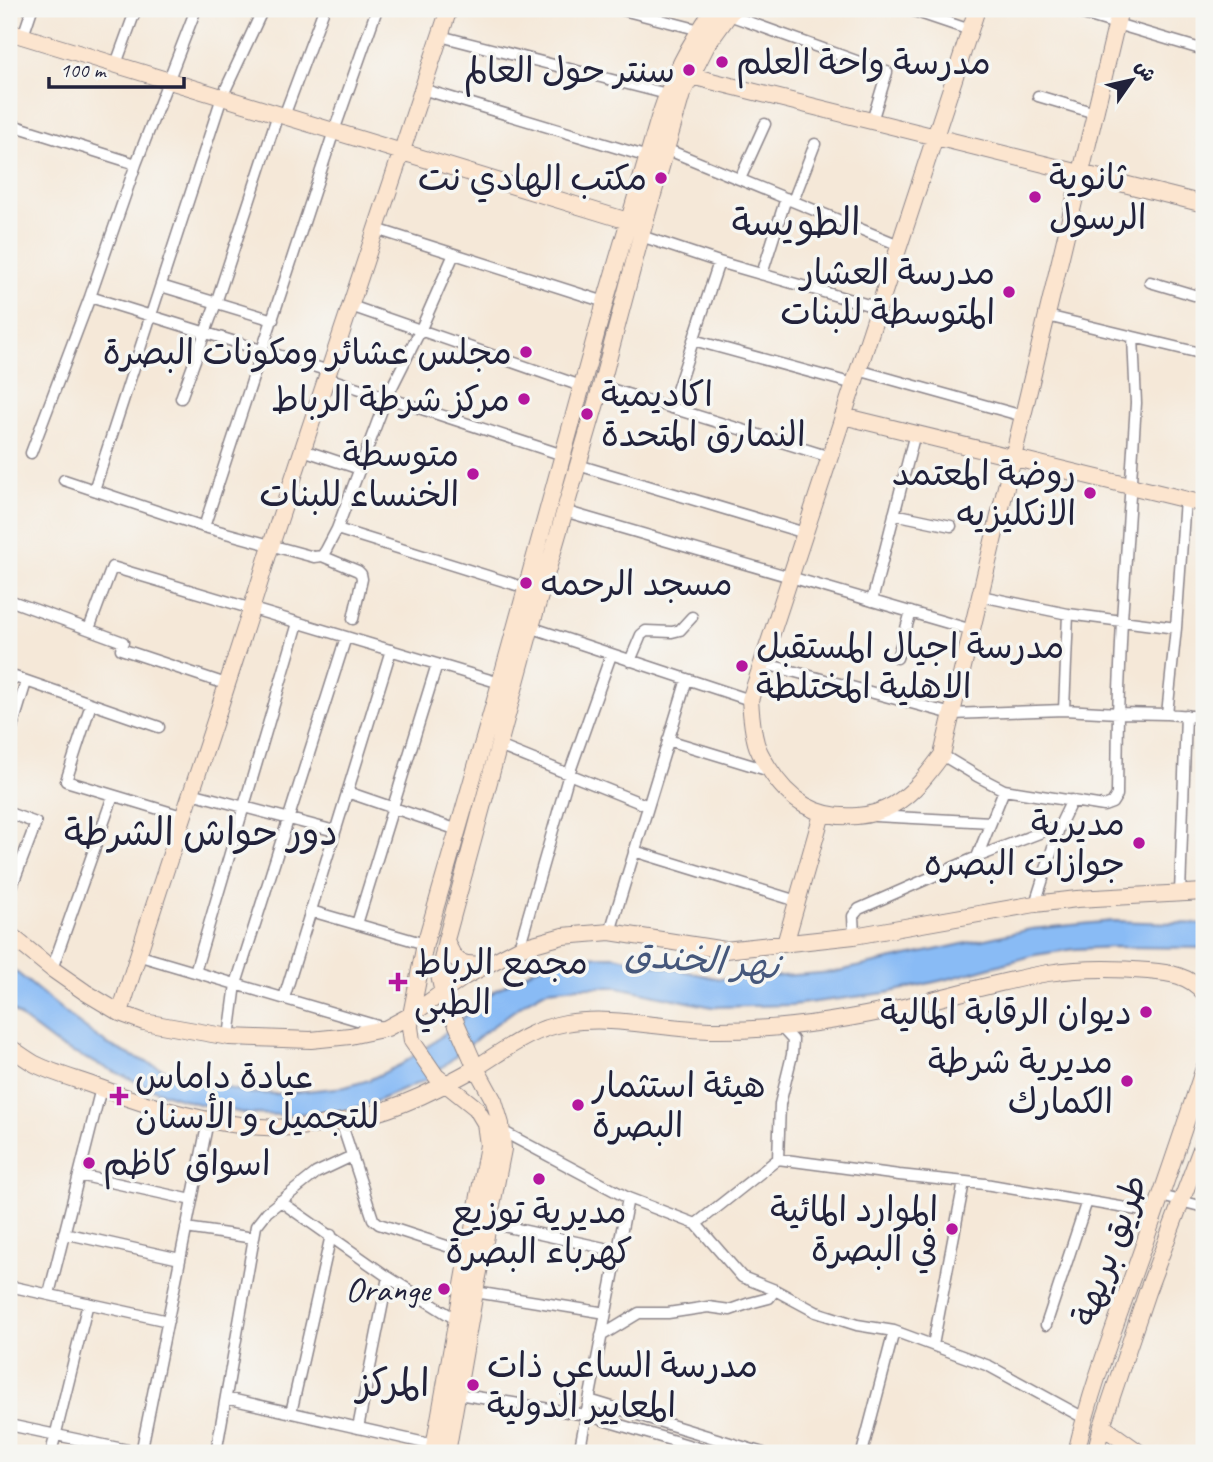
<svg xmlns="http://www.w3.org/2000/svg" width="1213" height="1462" viewBox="0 0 1213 1462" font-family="Caveat,'Playpen Sans Arabic',sans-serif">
  <rect width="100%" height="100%" fill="#f6f6f2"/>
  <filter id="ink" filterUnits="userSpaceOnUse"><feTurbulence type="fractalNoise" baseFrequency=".0143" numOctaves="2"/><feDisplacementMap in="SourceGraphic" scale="14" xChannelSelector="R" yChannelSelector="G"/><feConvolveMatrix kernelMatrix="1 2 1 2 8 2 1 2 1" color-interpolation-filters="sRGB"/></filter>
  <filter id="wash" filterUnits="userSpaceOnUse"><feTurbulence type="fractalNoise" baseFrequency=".00686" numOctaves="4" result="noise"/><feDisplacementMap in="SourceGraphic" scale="28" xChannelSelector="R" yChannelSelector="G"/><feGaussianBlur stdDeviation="1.57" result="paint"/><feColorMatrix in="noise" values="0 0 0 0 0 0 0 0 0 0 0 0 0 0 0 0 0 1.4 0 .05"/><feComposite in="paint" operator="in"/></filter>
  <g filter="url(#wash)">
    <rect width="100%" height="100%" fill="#f5e8d8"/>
    <path fill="#89bbf5" stroke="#566e98" stroke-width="2" d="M1113 921 1204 924V948L1116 947 1075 949 1035 955 948 979 886 993 792 1005 712 1007 618 987H579L547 990 527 1001 485 1032 428 1079 377 1101 349 1110 283 1115 248 1114 195 1103 157 1091 60 1047 24 1020 9 1007V966L78 1023 107 1044 130 1055 165 1070 200 1081 248 1093 276 1094 345 1087 369 1080 400 1065 434 1042 496 990 536 968 563 957 614 956 720 979 756 978 834 972 1031 929Z"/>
  </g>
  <g filter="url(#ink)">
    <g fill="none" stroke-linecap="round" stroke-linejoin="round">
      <defs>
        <path id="street" d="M619 9 700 30
          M908 9 970 30
          M1066 9 1204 50
          M729 15 887 72 872 121
          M23 36 32 9
          M440 36 667 94
          M116 64 136 9
          M422 89 648 157
          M1038 96 1095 113
          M284 116 324 9
          M9 124 136 164
          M666 149 899 245
          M740 179 765 124
          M793 201 815 144
          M376 229 605 302
          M641 236 719 262 879 308
          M762 274 786 198
          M1150 282 1194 295H1200L1204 291
          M161 286 273 320
          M90 297 329 371
          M351 306 581 386
          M1047 316 1204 354
          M693 340 854 384
          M858 370 1023 416
          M327 378 563 455
          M601 386 830 457
          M181 398 216 303 278 114
          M671 408 719 262
          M303 450 360 469
          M31 453 90 297 136 164 196 9
          M578 465 805 533
          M64 480 204 527 314 557 322 556 358 571 361 574 362 579 353 619
          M94 490 222 97 263 9
          M564 511 972 630
          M894 514 951 526
          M204 527 334 131 377 9
          M337 529 526 588
          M322 556 326 550 337 529 386 399 420 331 454 254
          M981 596 1068 614 1176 628
          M9 600 123 642
          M872 601 915 433
          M527 626 750 700
          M89 629 112 567 500 683
          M121 649 226 684
          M897 658 911 612
          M630 661 641 635 646 631 672 632 680 630 692 617
          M762 663 952 714 1064 710 1118 713 1167 714 1204 717
          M9 675 159 727
          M91 704 66 781 182 816
          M1064 710 1068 614
          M1167 714 1176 628 1185 499
          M9 738 26 682
          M668 740 770 771
          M499 746 648 806
          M942 755 977 776 1004 790 1104 806 1112 803 1117 795 1118 713 1122 620 1136 403 1133 337
          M347 792 458 830
          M191 793 335 831
          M9 813 36 823 9 894
          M875 816 991 822
          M634 851 797 901
          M977 857 1004 790
          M1180 894 1186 715
          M1035 904 1060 825 1072 800
          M311 911 425 944
          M357 924 437 664
          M610 932 687 679
          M854 936 853 916 859 909 977 857 1060 825
          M519 948 569 774 611 655
          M137 955 381 1027
          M52 969 113 796
          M195 972 298 623
          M284 998 391 650
          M229 1037 236 984 346 637
          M341 1122 373 1219 379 1224 468 1253
          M502 1131 628 1198 696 1224 742 1277 775 1290 816 1312 857 1325 894 1331 989 1366 1084 1418
          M778 1159 780 1104 792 1055 793 1040 782 1028
          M79 1175 192 1200
          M1161 1196 1204 1207
          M280 1201 388 1277 457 1320
          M489 1223 618 1251
          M696 1224 778 1159 899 1175 985 1184 1155 1213
          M186 1228 254 1238
          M64 1233 180 1259
          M9 1286 168 1321
          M475 1292 606 1313
          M49 1294 101 1088
          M1046 1325 1087 1201
          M601 1336 639 1313H668L708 1307 730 1310 750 1303 769 1298 775 1290
          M933 1345 964 1182
          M458 1394 586 1415 715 1453
          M226 1398 434 1445
          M589 1400 763 1453
          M291 1413 331 1235
          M9 1425 142 1453
          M358 1428 388 1277
          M51 1453 88 1303
          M141 1453 208 1121
          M216 1453 256 1226 267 1212 316 1173 352 1156
          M579 1453 628 1198
          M862 1453 894 1331"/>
        <path id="secondary" d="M977 9 750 700C751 714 752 729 756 743 758 751 763 759 768 767 789 801 816 819 857 816 869 815 883 811 893 805 914 793 928 774 942 755L1120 9
          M9 32 628 221
          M691 76 1204 204
          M843 416 1204 504
          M9 934 52 969 85 992 120 1013 144 1022 229 1037 311 1040 350 1036 387 1028 411 1015 464 977 519 948 563 936 610 932 725 950 854 936 1035 904 1077 899 1204 892
          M446 940C454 963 461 966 485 964
          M785 944 822 814
          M120 1013C168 856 224 702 271 545L449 9
          M9 1047C17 1052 26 1059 35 1064 55 1074 79 1080 100 1088 211 1130 308 1147 421 1096 440 1087 459 1078 477 1067 506 1049 531 1029 566 1023 613 1015 662 1029 710 1030 777 1031 843 1021 908 1006 954 995 1001 981 1048 973 1081 968 1115 968 1148 971 1170 973 1189 975 1204 993
          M1102 1426 1140 1453
          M433 1453 488 1145 485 1123 476 1108 436 1076 412 1041 410 1027 411 1015 425 944 500 683 605 302 659 118C673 75 688 46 714 9
          M447 1453 475 1292 503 1149 501 1124 494 1101 476 1068 443 993 439 975 446 940 531 627 601 386 641 236 682 94 707 45 733 9
          M1076 1453C1090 1392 1112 1334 1133 1275 1158 1206 1181 1137 1204 1068
          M1095 1453 1102 1426 1147 1292 1204 1141"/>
      </defs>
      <use href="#street" stroke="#8c858a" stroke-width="13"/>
      <use href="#secondary" stroke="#8c858a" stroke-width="18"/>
      <use href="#street" stroke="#fff" stroke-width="10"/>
      <use href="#secondary" stroke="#fce5cf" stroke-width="16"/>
    </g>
  </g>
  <g fill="#b5179e" stroke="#f6f6f2" stroke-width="2.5">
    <circle cx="722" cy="62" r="7"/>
    <circle cx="689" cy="70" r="7"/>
    <circle cx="661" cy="178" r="7"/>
    <circle cx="1035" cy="197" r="7"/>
    <circle cx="1009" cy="292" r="7"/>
    <circle cx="526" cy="352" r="7"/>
    <circle cx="524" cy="399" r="7"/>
    <circle cx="587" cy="414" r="7"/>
    <circle cx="473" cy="474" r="7"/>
    <circle cx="1090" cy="493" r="7"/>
    <circle cx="526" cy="583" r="7"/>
    <circle cx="742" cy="666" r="7"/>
    <circle cx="1139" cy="843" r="7"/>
    <path d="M394.5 971.5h7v7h7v7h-7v7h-7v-7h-7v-7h7z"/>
    <circle cx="1146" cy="1012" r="7"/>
    <circle cx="1127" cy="1081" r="7"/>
    <path d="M115.5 1085.5h7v7h7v7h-7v7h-7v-7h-7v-7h7z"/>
    <circle cx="578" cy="1105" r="7"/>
    <circle cx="89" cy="1163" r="7"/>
    <circle cx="539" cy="1179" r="7"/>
    <circle cx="952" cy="1229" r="7"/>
    <circle cx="444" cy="1289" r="7"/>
    <circle cx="473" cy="1385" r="7"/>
  </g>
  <g text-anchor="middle" stroke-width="7" stroke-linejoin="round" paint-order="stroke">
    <g font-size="35" fill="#22223b" stroke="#f6f6f2" text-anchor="end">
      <text x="736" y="74" text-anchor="start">مدرسة واحة العلم</text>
      <text x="675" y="82">سنتر حول العالم</text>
      <text x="1049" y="189" text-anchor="start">ثانوية<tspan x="1049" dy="40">الرسول</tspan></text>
      <text x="647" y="190">مكتب الهادي نت</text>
      <text x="995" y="284">مدرسة العشار<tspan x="995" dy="40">المتوسطة للبنات</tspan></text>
      <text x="512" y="364">مجلس عشائر ومكونات البصرة</text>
      <text x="601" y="406" text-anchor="start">اكاديمية<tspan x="601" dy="40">النمارق المتحدة</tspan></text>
      <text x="510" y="411">مركز شرطة الرباط</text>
      <text x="459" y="466">متوسطة<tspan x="459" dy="40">الخنساء للبنات</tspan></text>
      <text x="1076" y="485">روضة المعتمد<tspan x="1076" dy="40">الانكليزيه</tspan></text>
      <text x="540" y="595" text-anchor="start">مسجد الرحمه</text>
      <text x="756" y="658" text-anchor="start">مدرسة اجيال المستقبل<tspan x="756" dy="40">الاهلية المختلطة</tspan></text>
      <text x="1125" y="835">مديرية<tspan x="1125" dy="40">جوازات البصره</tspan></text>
      <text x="414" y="974" text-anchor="start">مجمع الرباط<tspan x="414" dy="40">الطبي</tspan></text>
      <text x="1132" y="1024">ديوان الرقابة المالية</text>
      <text x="1113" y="1073">مديرية شرطة<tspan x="1113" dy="40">الكمارك</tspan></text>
      <text x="135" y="1088" text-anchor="start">عيادة داماس<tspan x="135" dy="40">للتجميل و الأسنان</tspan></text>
      <text x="592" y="1097" text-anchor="start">هيئة استثمار<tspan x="592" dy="40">البصرة</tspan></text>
      <text x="103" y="1175" text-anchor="start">اسواق كاظم</text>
      <text x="938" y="1221">الموارد المائية<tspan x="938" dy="40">في البصرة</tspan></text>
      <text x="539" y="1223" text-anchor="middle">مديرية توزيع<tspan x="539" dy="40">كهرباء البصرة</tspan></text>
      <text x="430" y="1301">Orange</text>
      <text x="487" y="1377" text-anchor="start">مدرسة الساعي ذات<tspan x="487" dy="40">المعايير الدولية</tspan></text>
    </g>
    <g font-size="35" fill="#22223b" stroke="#f6f6f2">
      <text transform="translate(1109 1250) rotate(-70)" y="12">طريق بريهة</text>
    </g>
    <g font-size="37" font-style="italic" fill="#46587c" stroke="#f6f6f2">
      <text transform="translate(702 959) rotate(5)" y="13">نهر الخندق</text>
    </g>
    <g font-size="38" fill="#22223b" stroke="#f6f6f2">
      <text x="796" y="235">الطويسة</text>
      <text x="201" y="845">دور حواش الشرطة</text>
      <text x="393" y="1396">المركز</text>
    </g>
  </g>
  <rect width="1213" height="1462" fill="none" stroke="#f6f6f2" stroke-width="35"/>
  <g transform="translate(1132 80) rotate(56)" stroke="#f6f6f2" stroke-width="5" paint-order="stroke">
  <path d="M0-5L12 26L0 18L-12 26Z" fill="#22223b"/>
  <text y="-10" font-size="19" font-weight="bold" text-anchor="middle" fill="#22223b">ش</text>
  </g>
  <path d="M49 77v10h135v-10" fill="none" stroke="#22223b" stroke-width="3.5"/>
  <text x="60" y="77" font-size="21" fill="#22223b" stroke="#f6f6f2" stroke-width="5" paint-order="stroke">100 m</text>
</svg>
